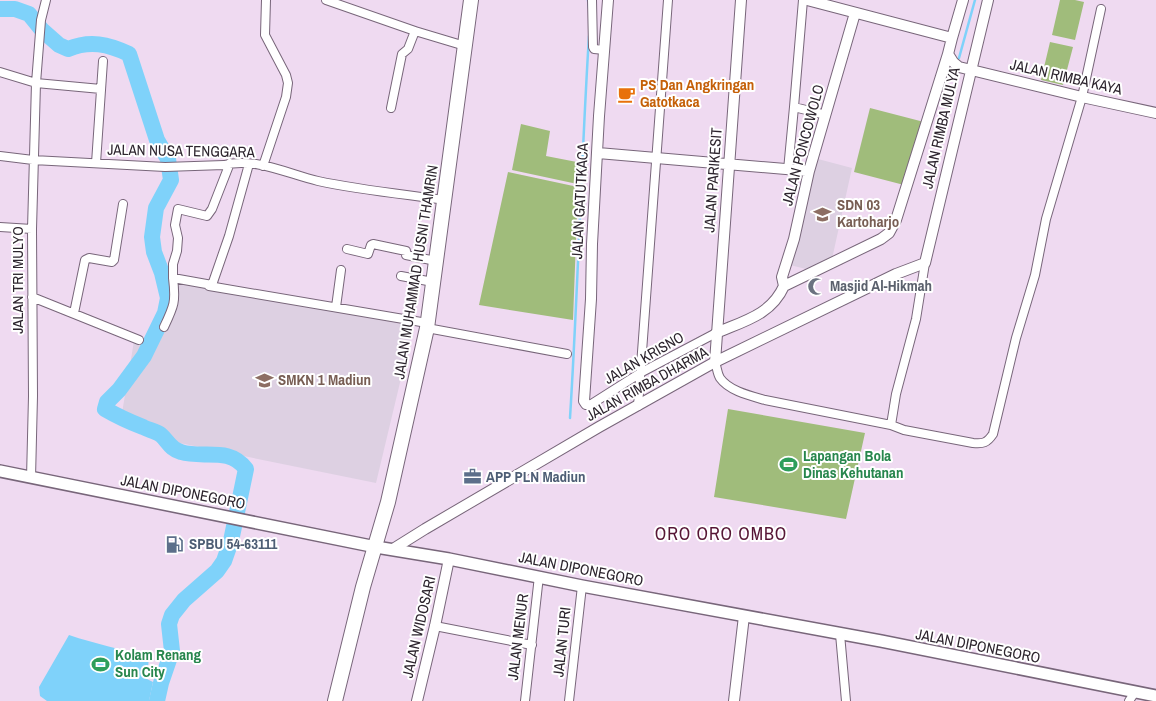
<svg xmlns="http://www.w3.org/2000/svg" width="1156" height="701" viewBox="0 0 1156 701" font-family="'Archivo Narrow',sans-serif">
  <rect width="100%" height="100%" fill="#efdaf1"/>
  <path fill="#ddd0e2" d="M818 159 852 168 832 259 810 270 790 265Z
    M178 283 414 324 376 483 160 439 121 419 134 341 162 335Z"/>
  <path fill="#a0bc7b" d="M1060 0H1075L1084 2 1075 40 1052 35Z
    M1050 42 1073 47 1063 85 1041 80Z
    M870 108 924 122 904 185 854 172Z
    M521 124 550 131 546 156 582 163V185L512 170Z
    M508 172 578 187 573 320 479 305Z
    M728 409 865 433 846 519 714 497Z"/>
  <path fill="#7fd2fa" d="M69 635C95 644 122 649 149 657L147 679 153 682 149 701H47L40 696 39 687Z"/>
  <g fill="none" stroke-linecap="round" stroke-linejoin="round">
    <path stroke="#7fd2fa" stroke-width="2.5" d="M588 0 589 8
      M959 58 975 0
      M570 418C578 291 581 164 589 36"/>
    <path stroke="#7fd2fa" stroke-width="16" d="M0 9H15L29 14 42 30 59 45 68 49C90 40 108 44 129 54L157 140 168 159 171 180 156 208 152 237 154 252 162 273 168 298 165 313 144 356 119 390 107 402 105 409C117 416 130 422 143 427 148 430 156 431 161 435 168 441 170 449 181 452 203 459 229 446 246 469L231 541 224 561 217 571 184 600 172 615 169 624 172 651 161 683 157 701"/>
    <defs>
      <path id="street" d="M326 0 415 31 465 46
        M592 0 593 47 594 49 605 50
        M803 0 794 107 826 115
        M0 72 36 83 101 89
        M391 108 402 54 408 49 415 31
        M0 156 33 160 165 167 224 165C255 157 288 174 318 181 360 190 402 194 445 200
        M96 163 103 61
        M230 163 212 209 207 216 178 209 175 225 178 238 177 251 173 264V278L212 285 229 236 249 164
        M263 166 286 97 288 83 286 75 265 35 266 0
        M788 170 794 107
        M0 227 32 229
        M347 249 368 254 371 245 373 244 406 251V255L436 261
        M925 263 916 319 896 394 891 425 904 430 973 443C983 444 987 443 993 434L1016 338 1035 275 1046 219 1082 97 1101 9
        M401 276 433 282
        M209 286 427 323
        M32 297 139 340
        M336 307 341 270
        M74 313 85 260 89 258 112 262 114 260 123 204
        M164 327C174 306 176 302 173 278
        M427 328 567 354
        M715 362C717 367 717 373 720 378 729 391 751 396 765 400L891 425
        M586 404 590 405 642 372 716 333
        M638 406 668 0
        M31 478 33 396 32 229 36 83 41 20 46 0
        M435 626 532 645
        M840 634 846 701
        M525 701 539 576
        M569 701 582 586
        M1129 701 1135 692"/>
      <path id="secondary" d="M807 0 952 38 948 54 953 62 959 67 1082 97 1156 113
        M952 38 963 0
        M598 153 809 171
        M784 286 782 277 794 239 809 171 855 13
        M716 333C744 321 771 315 784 286L881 239 889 233 896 220 948 54
        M715 362 741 0
        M586 404 584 401 591 299 592 244 599 116 608 0
        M393 549 425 529 599 427 715 362 896 274 925 263 988 0
        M417 701 435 626 449 559
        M734 701 744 616"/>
      <path id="primary" d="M0 471 376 547 449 559 582 586 881 641 1156 696"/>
      <path id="highway" d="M335 701 363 587 388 502 427 328 471 0"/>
    </defs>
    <use href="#street" stroke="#78667a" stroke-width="10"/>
    <use href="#secondary" stroke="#78667a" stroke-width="12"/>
    <use href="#primary" stroke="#78667a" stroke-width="14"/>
    <use href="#highway" stroke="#78667a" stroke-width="16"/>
    <use href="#street" stroke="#fff" stroke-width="8"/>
    <use href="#secondary" stroke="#fff" stroke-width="10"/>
    <use href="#primary" stroke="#fff" stroke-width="11"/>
    <use href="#highway" stroke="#fff" stroke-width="14"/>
  </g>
  <defs>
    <symbol id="cafe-bare" viewBox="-9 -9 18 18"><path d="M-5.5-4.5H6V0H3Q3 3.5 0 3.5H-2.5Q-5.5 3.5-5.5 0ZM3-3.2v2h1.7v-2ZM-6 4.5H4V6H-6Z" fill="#e8710a" stroke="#fff" stroke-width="2.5" paint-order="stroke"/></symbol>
    <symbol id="school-bare" viewBox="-9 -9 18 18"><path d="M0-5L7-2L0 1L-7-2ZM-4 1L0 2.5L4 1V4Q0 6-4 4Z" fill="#8d6e63" stroke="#fff" stroke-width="2.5" paint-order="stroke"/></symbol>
    <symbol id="mosque-bare" viewBox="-9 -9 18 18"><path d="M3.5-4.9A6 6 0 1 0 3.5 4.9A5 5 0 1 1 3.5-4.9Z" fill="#6b7280" stroke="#fff" stroke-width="2.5" paint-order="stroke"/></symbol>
    <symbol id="stadium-bare" viewBox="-9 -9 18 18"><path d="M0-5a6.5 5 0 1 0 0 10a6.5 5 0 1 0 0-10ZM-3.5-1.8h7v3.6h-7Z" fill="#2e9e5b" stroke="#fff" stroke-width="2.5" paint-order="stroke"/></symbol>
    <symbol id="office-bare" viewBox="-9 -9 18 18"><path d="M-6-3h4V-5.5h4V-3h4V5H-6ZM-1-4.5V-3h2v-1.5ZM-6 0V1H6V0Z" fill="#5c6f8a" stroke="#fff" stroke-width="2.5" paint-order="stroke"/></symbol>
    <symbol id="fuel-bare" viewBox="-9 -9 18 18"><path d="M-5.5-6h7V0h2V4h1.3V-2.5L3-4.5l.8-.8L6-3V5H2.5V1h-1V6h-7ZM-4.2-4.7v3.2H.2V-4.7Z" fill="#5c6f8a" stroke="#fff" stroke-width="2.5" paint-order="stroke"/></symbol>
  </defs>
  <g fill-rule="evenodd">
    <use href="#cafe-bare" x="614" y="82" width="25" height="25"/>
    <use href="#school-bare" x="810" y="202" width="25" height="25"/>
    <use href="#mosque-bare" x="804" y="274" width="25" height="25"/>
    <use href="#school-bare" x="252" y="368" width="25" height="25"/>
    <use href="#stadium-bare" x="776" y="452" width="25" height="25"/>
    <use href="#office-bare" x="460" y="464" width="25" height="25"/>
    <use href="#fuel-bare" x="162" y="532" width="25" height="25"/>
    <use href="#stadium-bare" x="88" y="652" width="25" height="25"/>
  </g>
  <g text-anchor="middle" stroke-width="4" stroke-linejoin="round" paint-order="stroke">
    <g font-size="15" fill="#2d252e" stroke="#fff">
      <text transform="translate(1066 77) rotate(13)" y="5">JALAN RIMBA KAYA</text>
      <text transform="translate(941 128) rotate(-77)" y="5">JALAN RIMBA MULYA</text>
      <text transform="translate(803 145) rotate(-75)" y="5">JALAN PONCOWOLO</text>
      <text transform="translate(181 151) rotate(1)" y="5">JALAN NUSA TENGGARA</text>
      <text transform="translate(713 180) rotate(-86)" y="5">JALAN PARIKESIT</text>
      <text transform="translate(580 201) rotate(-87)" y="5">JALAN GATUTKACA</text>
      <text transform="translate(416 272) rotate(-81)" y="5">JALAN MUHAMMAD HUSNI THAMRIN</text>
      <text transform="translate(18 280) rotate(-90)" y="5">JALAN TRI MULYO</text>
      <text transform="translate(644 358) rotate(-30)" y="5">JALAN KRISNO</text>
      <text transform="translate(647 384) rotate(-29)" y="5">JALAN RIMBA DHARMA</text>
      <text transform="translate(183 492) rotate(11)" y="5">JALAN DIPONEGORO</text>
      <text transform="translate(581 569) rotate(11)" y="5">JALAN DIPONEGORO</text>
      <text transform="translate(419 627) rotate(-77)" y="5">JALAN WIDOSARI</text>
      <text transform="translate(518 637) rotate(-83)" y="5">JALAN MENUR</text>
      <text transform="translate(562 642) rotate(-84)" y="5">JALAN TURI</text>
      <text transform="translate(978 646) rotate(11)" y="5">JALAN DIPONEGORO</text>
    </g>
    <g font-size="15" font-weight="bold" fill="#c56008" stroke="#fff" text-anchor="start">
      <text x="640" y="90">PS Dan Angkringan<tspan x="640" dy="17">Gatotkaca</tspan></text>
    </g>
    <g font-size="15" font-weight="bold" fill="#785e54" stroke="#fff" text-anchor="start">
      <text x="837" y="210">SDN 03<tspan x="837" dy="17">Kartoharjo</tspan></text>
      <text x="278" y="385">SMKN 1 Madiun</text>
    </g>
    <g font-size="15" font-weight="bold" fill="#5b616d" stroke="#fff" text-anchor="start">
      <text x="830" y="291">Masjid Al-Hikmah</text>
    </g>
    <g font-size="15" font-weight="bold" fill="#27864d" stroke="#fff" text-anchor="start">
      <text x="803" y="461">Lapangan Bola<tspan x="803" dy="17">Dinas Kehutanan</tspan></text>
      <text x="115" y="660">Kolam Renang<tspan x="115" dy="17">Sun City</tspan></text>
    </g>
    <g font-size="15" font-weight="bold" fill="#4e5e75" stroke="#fff" text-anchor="start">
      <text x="486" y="482">APP PLN Madiun</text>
      <text x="189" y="549">SPBU 54-63111</text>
    </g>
    <g font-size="18" letter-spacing="1" fill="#561535" stroke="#fff">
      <text x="721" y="540">ORO ORO OMBO</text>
    </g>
  </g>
</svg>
